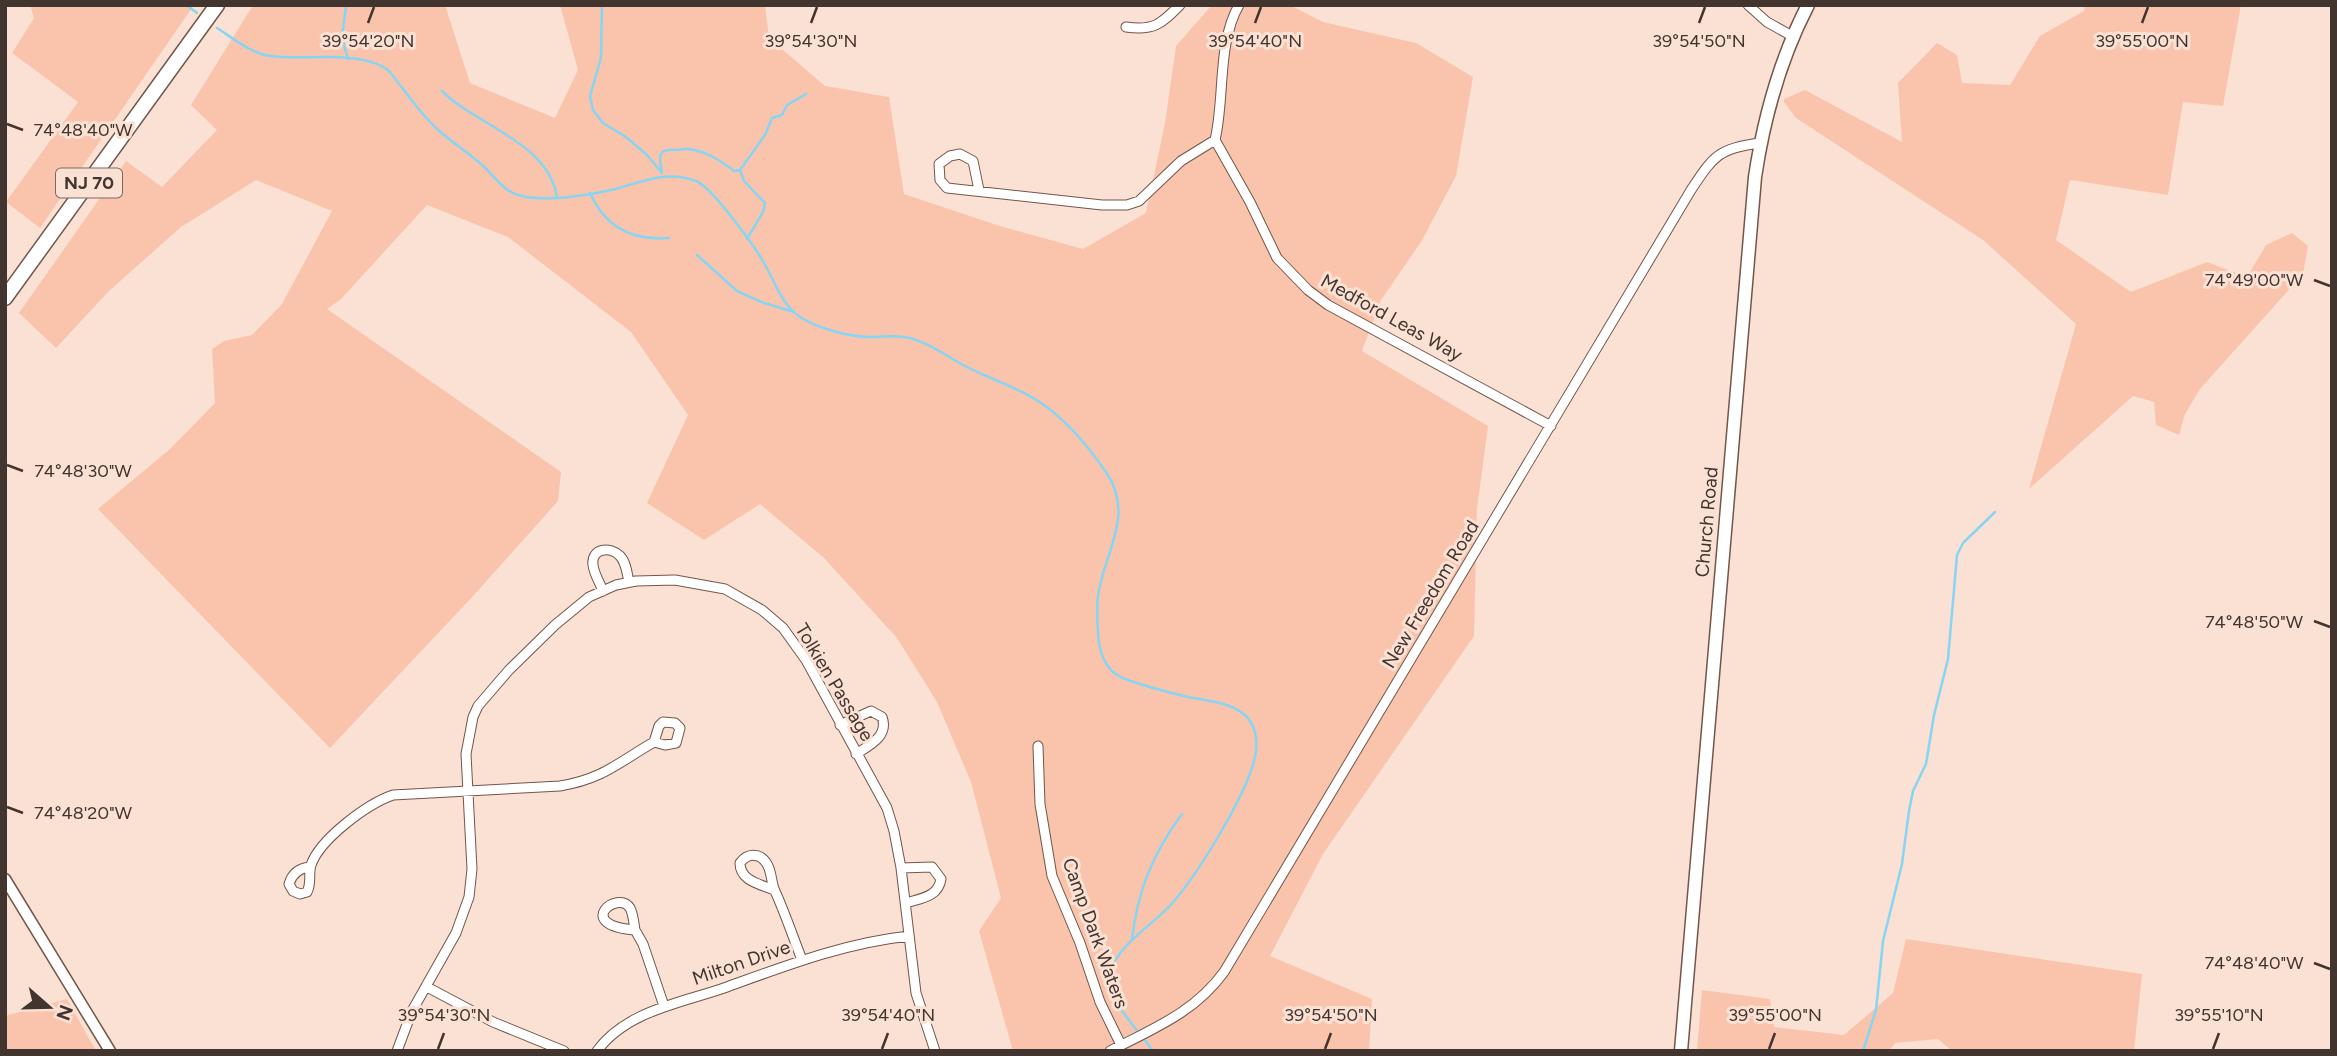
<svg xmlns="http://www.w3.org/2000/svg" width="2337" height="1056" viewBox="0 0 2337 1056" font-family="Figtree,sans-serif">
  <rect width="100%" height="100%" fill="#fbe1d4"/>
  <path fill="#f9c4ab" d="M30 5H194L40 228 6 202 78 102 12 53 34 18Z
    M253 5H445L470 83 555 118 578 70 560 5H765L769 38 825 86 889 97 904 194 1000 226 1083 249 1146 213 1165 123 1176 46 1212 5H1290L1323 22 1416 43 1473 77 1456 176 1421 242 1381 300 1362 351 1488 426 1477 509 1474 636 1323 854 1270 956 1372 999 1369 1051H1013L979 931 1001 898 971 782 937 702 897 638 824 558 760 504 704 540 647 503 688 415 631 332 508 237 427 205 341 299 327 309 561 472 558 501 474 595 330 748 98 509 170 449 215 403 212 349 224 341 252 335 282 304 332 211 256 180 181 227 109 291 56 348 19 313 126 161 162 187 217 130 191 105Z
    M2085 5H2241L2223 106 2183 102 2168 195 2070 180 2056 240 2131 292 2207 262 2247 277 2266 245 2292 233 2308 246 2303 274 2200 389 2185 414 2179 435 2156 425 2154 402 2133 396 2029 489 2076 324 1983 240 1796 118 1784 102V99L1805 90 1902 142 1898 83 1937 43 1957 55 1962 83 2010 85 2040 36 2084 11Z
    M1906 939 2142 974 2134 1051H1952L1938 1039 1895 1043 1889 1051H1697L1702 990 1770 999 1774 1027 1844 1035 1893 993Z
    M67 999 96 1051H5V1016Z"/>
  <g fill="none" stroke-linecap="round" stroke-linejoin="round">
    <path stroke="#86d5f4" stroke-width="2.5" d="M186 5 197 13
      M346 5 342 38 348 59
      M602 5 601 58 590 96 593 110 603 123 626 137 647 155 662 173
      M217 28C233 38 250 53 270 56 304 61 360 49 388 70 404 89 418 111 436 128 450 141 466 151 481 164 493 174 502 190 518 195 543 203 591 195 616 189 644 181 668 170 696 181 712 187 755 247 764 263 775 282 782 305 800 317 819 329 850 337 871 337 882 337 893 335 904 337 925 340 945 355 963 365 987 378 1015 386 1038 401 1065 418 1088 446 1106 472 1134 514 1107 548 1099 590 1096 603 1097 618 1098 632 1098 645 1102 660 1111 670 1118 678 1131 681 1140 684 1156 689 1172 693 1188 697 1221 703 1260 705 1256 750 1253 786 1198 873 1174 901 1155 925 1108 949 1109 982 1110 1002 1141 1034 1153 1051
      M442 91C477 126 548 142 557 197
      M740 170 765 135 772 118 782 115 787 105 806 94
      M740 170 744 181 765 203 763 212 747 239
      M662 173C658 154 658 148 678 150 682 150 686 148 689 149 707 152 720 160 734 171L740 170
      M590 193C605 227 632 241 669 238
      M697 255 737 291 764 303 794 312
      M1132 940C1137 892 1153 853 1182 814
      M1863 1051 1876 1010 1883 941 1902 864 1909 811 1913 791 1926 764 1934 715 1948 659 1957 555 1963 543 1995 512"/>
    <defs>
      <path id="minor" d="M1239 5C1217 43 1225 98 1215 140L1250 202 1277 258 1308 290 1328 305 1551 426
        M1748 5 1767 22 1792 36
        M1126 27C1154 31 1161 24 1180 5
        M979 190 973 161 960 154 950 156 939 164 940 180 947 188 1102 205H1127L1139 201 1181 161 1215 140
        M603 591C600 583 594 574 593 565 591 548 610 546 620 556 626 562 627 573 629 582
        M840 725 871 711 882 717C889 736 870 745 856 754
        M1038 746 1040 804 1052 876 1080 943 1100 1002 1121 1045
        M310 867C299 868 292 874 289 884L293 891 300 894 307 892C312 883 308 874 311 865 320 839 367 804 393 795L560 786C603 779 619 762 654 742L665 745 676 743 680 728 675 723 663 722 659 726 654 742
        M901 868 932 867 941 879C938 897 922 898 906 903
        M774 890C760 884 740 881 740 863 747 853 760 852 767 864 772 872 771 883 775 891 785 913 793 937 802 960
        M635 930C634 924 633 913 630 908 618 889 573 925 635 930L643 944 664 1006
        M427 987 493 1022 564 1051
        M397 1051 412 1011 456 933 469 897 472 869 466 754 473 717 478 706 509 670 555 625 589 597 616 585 636 581 675 580 725 589 762 610 783 628 806 660 887 808 894 831 901 868 916 993 935 1051
        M597 1051C626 1011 681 1003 724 988 785 966 844 943 909 936
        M1110 1051C1154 1028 1194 1013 1224 972L1691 190C1713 157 1718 148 1760 143"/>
      <path id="tertiary" d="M5 879 110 1051"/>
      <path id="secondary" d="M1681 1051 1755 177C1764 117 1780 59 1808 5"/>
      <path id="trunk" d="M5 298 217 5"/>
    </defs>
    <use href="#minor" stroke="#725649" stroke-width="11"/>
    <use href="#tertiary" stroke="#725649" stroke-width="13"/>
    <use href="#secondary" stroke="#725649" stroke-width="15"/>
    <use href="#trunk" stroke="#725649" stroke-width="17"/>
    <use href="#minor" stroke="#fff" stroke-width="9"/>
    <use href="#tertiary" stroke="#fff" stroke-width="10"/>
    <use href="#secondary" stroke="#fff" stroke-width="12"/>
    <use href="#trunk" stroke="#fff" stroke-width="14"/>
  </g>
  <path fill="none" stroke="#42352f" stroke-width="2.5" d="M368 23 374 7M811 23 817 7M1255 23 1261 7M1699 23 1705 7M2142 23 2148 7M7 124 23 130M2314 280 2330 286M7 465 23 471M2314 621 2330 627M7 807 23 813M2314 963 2330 969M438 1049 444 1033M882 1049 888 1033M1325 1049 1331 1033M1769 1049 1775 1033M2213 1049 2219 1033"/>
  <g text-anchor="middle" stroke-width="6" stroke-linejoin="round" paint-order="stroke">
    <rect fill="#fbe1d4" stroke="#7a6960" stroke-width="2" x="56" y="168.5" width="66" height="29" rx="5"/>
    <g font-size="18" font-weight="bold" fill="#42352f">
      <text x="89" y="189">NJ 70</text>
    </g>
    <g font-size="19" fill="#42352f" stroke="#fbe1d4">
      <text transform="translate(1392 317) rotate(29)" y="7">Medford Leas Way</text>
      <text transform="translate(1706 522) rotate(-85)" y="7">Church Road</text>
      <text transform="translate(1430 594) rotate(-59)" y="7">New Freedom Road</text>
      <text transform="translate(835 682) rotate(59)" y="7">Tolkien Passage</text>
      <text transform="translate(1096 933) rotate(70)" y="7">Camp Dark Waters</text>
      <text transform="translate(741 962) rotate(-19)" y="7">Milton Drive</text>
    </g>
  </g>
  <g font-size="18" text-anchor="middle" fill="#42352f" stroke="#fbe1d4" stroke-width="6" stroke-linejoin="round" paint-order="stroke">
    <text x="368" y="47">39°54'20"N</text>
    <text x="811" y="47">39°54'30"N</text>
    <text x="1255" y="47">39°54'40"N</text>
    <text x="1699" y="47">39°54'50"N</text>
    <text x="2142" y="47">39°55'00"N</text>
    <text x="83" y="136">74°48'40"W</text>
    <text x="2254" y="286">74°49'00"W</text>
    <text x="83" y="477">74°48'30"W</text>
    <text x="2254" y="628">74°48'50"W</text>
    <text x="83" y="819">74°48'20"W</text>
    <text x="2254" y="969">74°48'40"W</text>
    <text x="444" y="1021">39°54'30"N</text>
    <text x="888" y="1021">39°54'40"N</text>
    <text x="1331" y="1021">39°54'50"N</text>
    <text x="1775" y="1021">39°55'00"N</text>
    <text x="2219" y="1021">39°55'10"N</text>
  </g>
  <rect width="2337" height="1056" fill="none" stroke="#42352f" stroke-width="14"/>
  <g transform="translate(49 1007) rotate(110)" stroke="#fbe1d4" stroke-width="5" paint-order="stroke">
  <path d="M0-5L12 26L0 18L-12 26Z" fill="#42352f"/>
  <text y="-10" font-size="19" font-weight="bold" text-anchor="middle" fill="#42352f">N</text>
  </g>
</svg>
